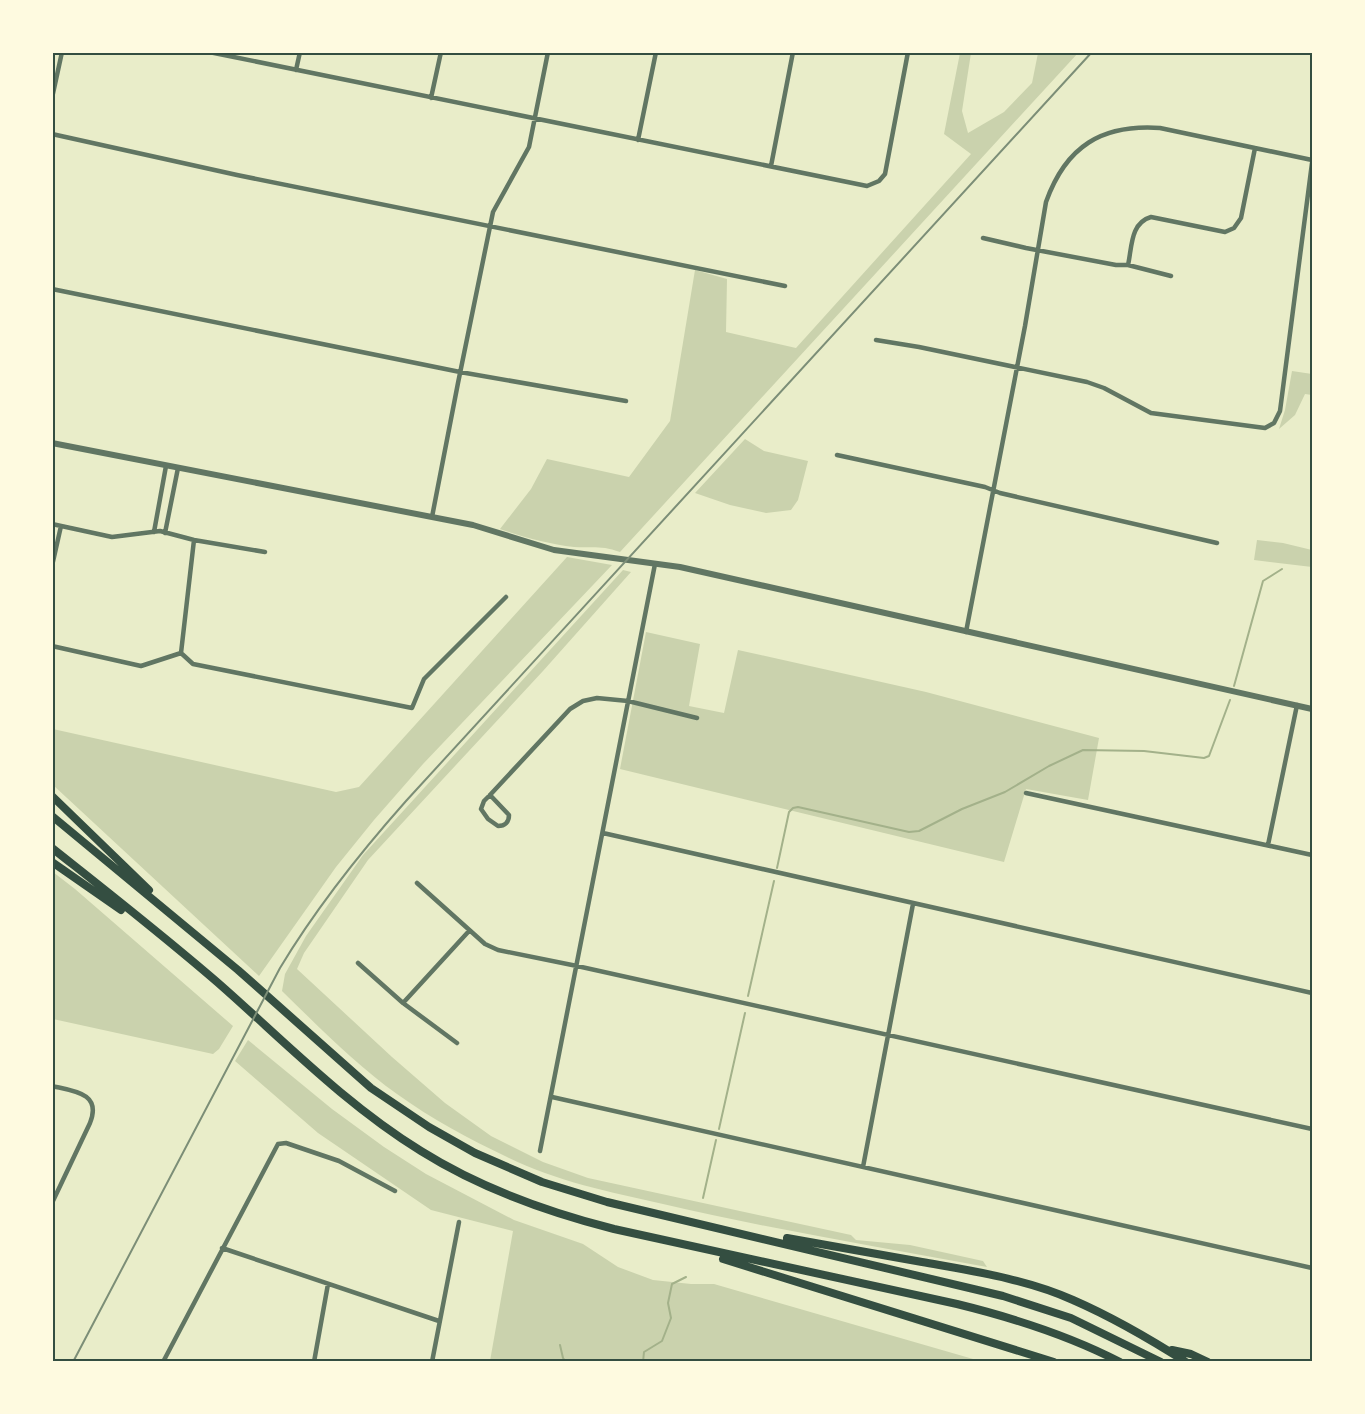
<svg xmlns="http://www.w3.org/2000/svg" width="1365" height="1414" viewBox="0 0 1365 1414" font-family="'Exo 2',sans-serif">
  <rect width="100%" height="100%" fill="#e9edc9"/>
  <path fill="#cad2ad" d="M960 53H971L962 111 968 133 1004 112 1032 83 1038 53H1078L620 552C602 545 592 548 574 547 549 544 523 537 500 529L531 489 547 459 629 477 670 421 695 270 727 279 726 332 796 348 971 154 944 134Z
    M1292 371 1312 374V395L1305 394 1295 415 1279 429 1285 410Z
    M745 439 764 451 808 461 798 500 791 510 766 513 730 505 695 493Z
    M1257 540 1283 543 1312 550V567L1254 560Z
    M567 557 612 565 423 764 374 820 336 867 259 976 53 785V729L336 792 359 787Z
    M623 570 631 572 543 671 368 860 304 953 297 969 392 1057 445 1103 491 1136 543 1162 588 1178 851 1235 856 1240 910 1245 983 1261 987 1267C879 1247 770 1229 663 1204 610 1192 555 1181 507 1157 469 1139 430 1118 397 1094 356 1065 318 1026 282 991L285 974 306 936 363 855Z
    M646 632 700 644 689 706 724 713 738 650 926 692 1099 738 1088 800 1026 789 1004 862 620 769Z
    M53 872 75 889 233 1026 219 1049 213 1054 53 1019Z
    M248 1040 332 1109 384 1147 426 1174 514 1220 583 1244 618 1267 653 1280 691 1284H714L980 1361H490L513 1231 431 1210 318 1133 235 1061Z"/>
  <g fill="none" stroke-linecap="round" stroke-linejoin="round">
    <path stroke="#a3b18a" stroke-width="2" d="M1234 686 1263 581 1282 569
      M777 868 789 812 793 808 798 807 909 832 919 831 962 809 1005 792 1049 766 1083 750 1144 751 1204 758 1209 756 1230 700
      M748 996 774 881
      M719 1129 745 1013
      M703 1198 716 1140
      M560 1345 563 1358 566 1362
      M643 1362 644 1352 662 1341 671 1318 668 1303 672 1284 686 1277"/>
    <path stroke="#617663" stroke-width="4.5" d="M209 52 867 186 879 181 885 174 908 52
      M296 70 300 52
      M52 98 62 52
      M431 98 441 52
      M52 134 237 175 785 286
      M638 140 656 52
      M771 166 793 52
      M983 238 1026 248 1116 265H1128L1171 276
      M1128 265C1132 248 1130 223 1151 217L1225 232 1234 228 1241 218 1255 148
      M52 289 460 372 626 401
      M876 340 919 347 1087 382 1104 388 1151 413 1265 428 1274 423 1280 411 1312 163
      M837 455 985 487 1000 493 1217 543
      M432 517 458 383 493 212 529 147 548 52
      M52 524 112 537 160 531 194 540 265 552
      M154 532 166 466
      M165 533 178 468
      M52 566 61 526
      M966 632 1025 326 1046 202C1066 146 1102 124 1160 128L1312 160
      M52 646 141 666 181 653
      M181 653 193 664 412 708 424 679 506 597
      M181 653 194 540
      M1026 793 1312 855
      M490 795 509 815C509 822 505 826 498 826L488 819 481 809 484 801 490 795 570 709 583 701 597 698 628 701 697 718
      M603 833 1312 993
      M1268 845 1297 705
      M417 883 485 944 498 950 577 966 1312 1129
      M358 963 403 1003 457 1043
      M403 1003 469 931
      M52 1086C74 1091 102 1093 90 1123L52 1203
      M552 1097 1312 1268
      M540 1151 655 564
      M863 1167 913 904
      M222 1248 439 1321
      M163 1362 278 1144 286 1143 339 1161 395 1191
      M314 1362 328 1284
      M432 1362 459 1222"/>
    <path stroke="#617663" stroke-width="6" d="M52 443 473 525 554 550 680 567 1312 709"/>
    <path stroke="#344e41" stroke-width="8" d="M52 796 149 890
      M52 816 238 970 371 1088 429 1127 475 1153 542 1182 607 1202 1003 1296 1071 1318 1161 1362
      M52 848C110 894 169 940 225 989 288 1045 348 1106 421 1151 480 1188 547 1212 614 1229L957 1304C1014 1318 1068 1335 1120 1362
      M52 862 121 910
      M787 1238C832 1246 877 1254 922 1262 972 1271 1027 1279 1073 1300 1112 1317 1150 1339 1186 1362
      M723 1259 1054 1362
      M1172 1350 1191 1354 1208 1362"/>
    <path stroke="#7c8e77" stroke-width="2" d="M73 1362 280 968C316 908 359 854 406 801L1092 52"/>
  </g>
  <rect width="1365" height="1414" fill="none" stroke="#fefae0" stroke-width="108"/>
  <rect x="54" y="54" width="1257" height="1306" fill="none" stroke="#344e41" stroke-width="2"/>
</svg>
